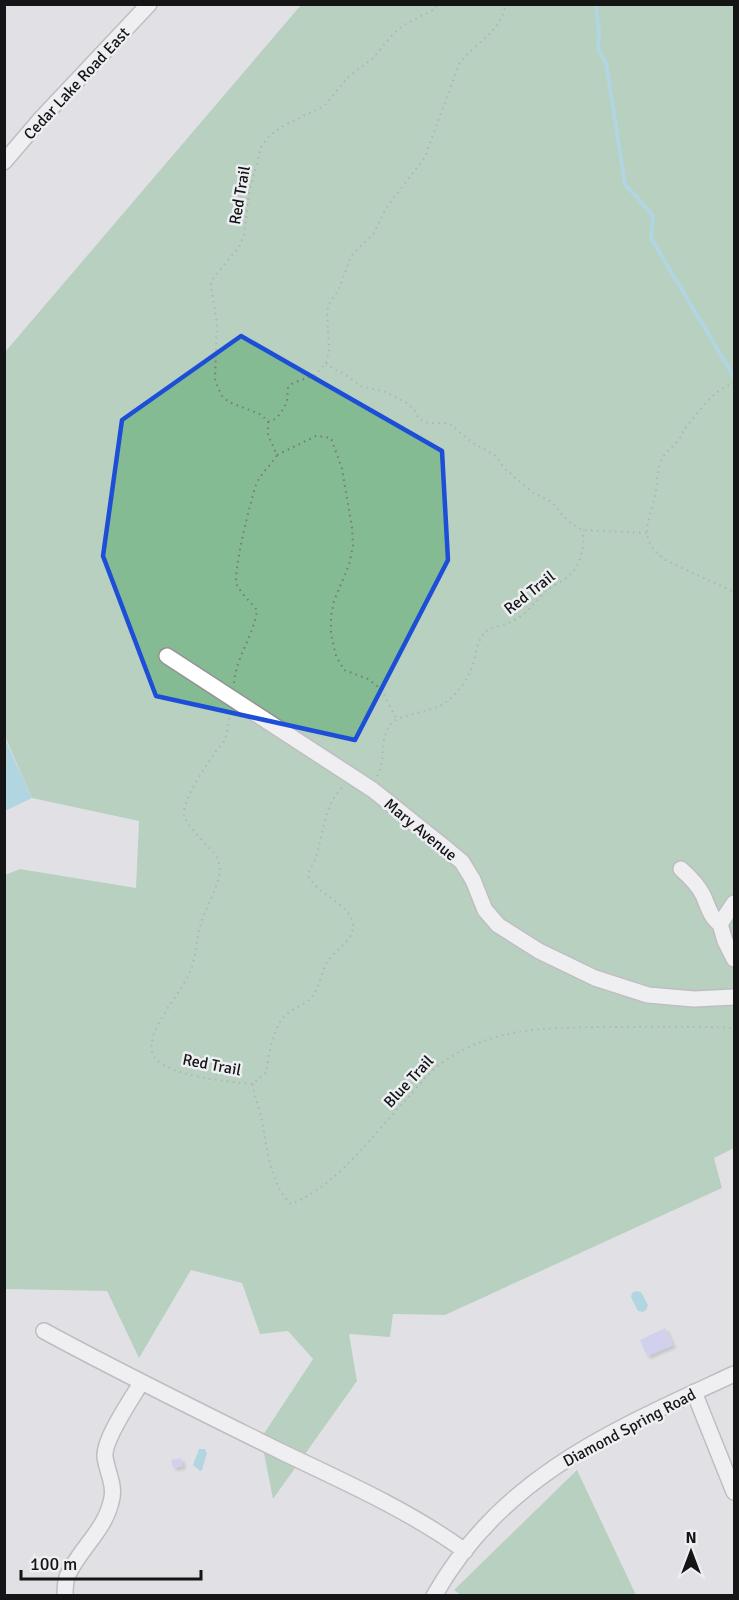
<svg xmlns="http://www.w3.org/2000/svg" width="739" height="1600" viewBox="0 0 739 1600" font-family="Signika,sans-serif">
  <defs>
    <filter id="shadow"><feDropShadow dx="3" dy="3" stdDeviation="1.5" flood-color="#0004"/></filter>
  </defs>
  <rect width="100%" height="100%" fill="#e1e1e5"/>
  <path fill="#84bb92" d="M301 5H734V1148L714 1158 722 1188 445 1315 393 1314 390 1337 349 1334 357 1381 273 1499 261 1438 313 1359 288 1331 260 1334 242 1283 191 1270 139 1358 107 1291 5 1289V875L20 869 136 888 139 821 32 798 5 737V352Z
    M577 1470 636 1595 462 1596 454 1590Z"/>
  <path fill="#77c5db" d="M4 737 32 798 5 811H4Z
    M636 1291 641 1292 648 1305 646 1310 643 1312 638 1311 631 1297 632 1293Z
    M199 1449H205L207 1453 202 1470 200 1471 193 1465Z"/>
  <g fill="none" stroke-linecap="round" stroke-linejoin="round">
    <path stroke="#77c5db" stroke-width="4" d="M596 4 599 33 598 50 606 63 625 184 653 216 651 238 734 377"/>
  </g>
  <path fill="#bcbaf5" filter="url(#shadow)" d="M665 1328 673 1345 647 1356 640 1340Z
    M181 1458 183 1466 173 1468 171 1460Z"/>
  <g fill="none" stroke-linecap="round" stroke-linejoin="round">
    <defs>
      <path id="minor" d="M4 162 39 121 149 4
        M167 656 373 790 443 846 462 862 473 880 485 910 498 925 539 951 595 978 648 995 694 999 734 997
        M681 869C690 877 698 885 703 895 708 906 710 917 720 924
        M734 903 720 924 725 941 734 959
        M44 1331C123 1374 203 1413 284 1453 345 1482 410 1511 465 1551
        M694 1392 734 1492
        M65 1596C65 1590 65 1583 67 1577 78 1550 104 1532 111 1502 116 1486 107 1472 105 1457 103 1440 132 1398 141 1383
        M434 1596C502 1475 616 1429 734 1374"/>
    </defs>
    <use href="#minor" stroke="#939397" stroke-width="18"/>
    <path stroke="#79797c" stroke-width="2" stroke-dasharray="1.5 4.5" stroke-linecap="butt" d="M326 363 329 351 327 312 329 304 339 289 351 256 374 233 386 208 425 157 459 64C476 41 499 35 506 4
      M326 363 335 370 343 373 361 386 386 392 405 402 414 409 419 419 428 423H444L451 425 473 443 496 456 505 469 532 492 552 502 562 515 572 524 583 530 647 533
      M734 382C728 386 720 389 715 394 708 399 689 423 684 430 682 433 681 438 677 442 671 449 664 453 660 463 656 474 658 484 655 495 648 524 637 541 667 561L734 592
      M268 422 275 419 281 413 287 402 288 388 293 383 315 375 326 363
      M277 455 316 436 331 438 342 469 352 528 353 546 349 565 334 601 331 616V634L336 656 344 670 368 679 381 689 397 720
      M234 683C236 657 254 635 257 610 251 603 241 593 237 585 232 574 251 499 256 485 261 472 271 466 277 455L268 435V422L262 415 229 402 222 396 218 388 215 379 217 324 211 285 214 277 239 247 244 235 249 194 261 147 269 136 283 126 324 106 349 76 372 59 394 33 404 25 435 9 438 4
      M230 712C229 721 228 731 225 739 223 744 217 749 214 754 205 767 183 799 184 815 185 825 210 847 217 858 227 876 206 904 201 923 197 937 196 952 192 967 184 991 146 1029 152 1052 158 1076 231 1082 253 1084L267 1071C268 1056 272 1036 280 1022 287 1010 299 1008 309 1000 320 990 320 974 327 962 335 950 358 938 352 921 347 902 317 895 308 875 310 868 314 863 316 857 324 832 323 806 344 786
      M377 776C387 761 378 739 391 724 399 714 430 713 445 703 457 694 467 681 472 667 476 656 476 643 484 633 492 626 504 626 513 621 531 611 535 600 550 588 553 585 558 584 562 581 581 569 584 551 583 530
      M253 1084C254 1095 258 1105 261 1116 267 1144 269 1184 291 1204 338 1185 370 1138 404 1102 417 1088 430 1070 446 1060 496 1027 545 1028 603 1027 647 1027 690 1026 734 1028"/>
    <use href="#minor" stroke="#fff" stroke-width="15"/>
  </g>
  <path d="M0 0H739V1600H0ZM241 336 442 451 448 560 355 740 156 696 103 556 122 420Z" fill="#e1e1e5" fill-opacity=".55" fill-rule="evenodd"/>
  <path fill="none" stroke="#1d4ed8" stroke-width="4.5" stroke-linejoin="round" d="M241 336 442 451 448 560 355 740 156 696 103 556 122 420Z"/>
  <g text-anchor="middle" stroke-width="5" stroke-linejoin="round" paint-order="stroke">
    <g font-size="16" fill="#151516" stroke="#eeeff2">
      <text transform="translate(76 83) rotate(-47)" y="6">Cedar Lake Road East</text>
      <text transform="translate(239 195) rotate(-80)" y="6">Red Trail</text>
      <text transform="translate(529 592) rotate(-38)" y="6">Red Trail</text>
      <text transform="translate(421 829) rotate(39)" y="6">Mary Avenue</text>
      <text transform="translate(212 1064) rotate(11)" y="6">Red Trail</text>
      <text transform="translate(408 1081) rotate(-47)" y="6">Blue Trail</text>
      <text transform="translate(629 1427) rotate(-28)" y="6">Diamond Spring Road</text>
    </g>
  </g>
  <rect width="739" height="1600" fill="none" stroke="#151516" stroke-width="12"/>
  <g transform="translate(691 1552)" stroke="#eeeff2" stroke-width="4.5" paint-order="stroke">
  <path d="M0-4.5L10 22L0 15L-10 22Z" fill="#151516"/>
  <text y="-9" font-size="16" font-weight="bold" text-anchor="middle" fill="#151516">N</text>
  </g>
  <path d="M21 1570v9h180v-9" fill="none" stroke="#151516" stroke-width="3"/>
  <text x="30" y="1570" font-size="18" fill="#151516" stroke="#eeeff2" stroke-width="4.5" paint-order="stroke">100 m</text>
</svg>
